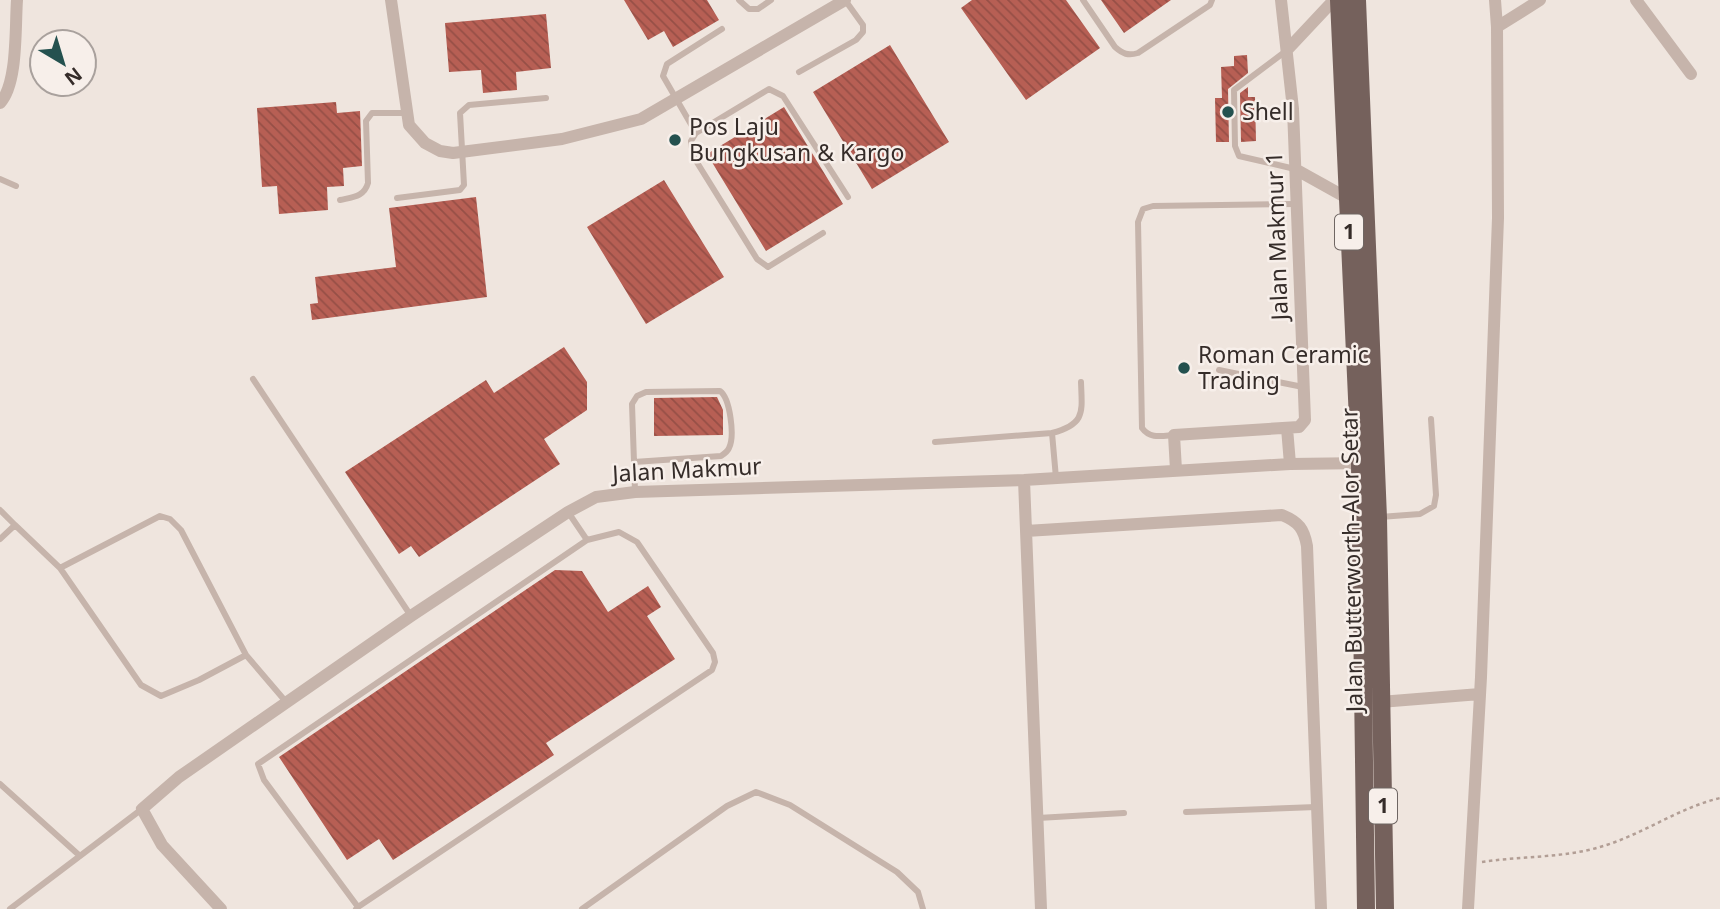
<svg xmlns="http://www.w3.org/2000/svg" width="1720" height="909" viewBox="0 0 1720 909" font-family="'Noto Sans',sans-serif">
  <defs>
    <pattern id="building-back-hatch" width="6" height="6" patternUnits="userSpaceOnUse" patternTransform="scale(1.75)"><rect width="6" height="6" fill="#b75f54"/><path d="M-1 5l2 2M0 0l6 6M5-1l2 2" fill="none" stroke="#964f46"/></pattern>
  </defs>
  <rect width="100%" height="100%" fill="#efe5de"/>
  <path fill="url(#building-back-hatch)" d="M624 0H707L719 20 673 47 664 31 648 40Z
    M972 0H1066L1100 48 1026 100 961 8Z
    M1101 0H1171L1124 33Z
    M546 14 551 68 516 72 517 90 483 93 481 70 449 72 445 23Z
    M890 45 949 142 872 189 813 92Z
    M1247 55 1248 73 1228 89 1229 142H1216L1215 98H1222L1221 67 1234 66V56Z
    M1248 87V97H1255L1256 141 1241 142 1240 93Z
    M336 102 337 113 360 111 362 166 343 168 344 186 327 187 328 210 279 214 277 186 262 187 257 108Z
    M784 107 843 204 766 251 707 154Z
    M664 180 724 277 646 324 587 227Z
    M476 197 487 297 312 320 310 304 318 303 315 277 396 267 389 208Z
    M564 347 587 382V410L544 439 560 464 419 557 411 546 399 554 345 472 486 380 494 393Z
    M717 397 723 410V435L654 436V398Z
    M555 570 582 571 608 612 648 586 661 607 647 616 675 659 546 743 554 755 393 860 379 839 347 860 279 757Z"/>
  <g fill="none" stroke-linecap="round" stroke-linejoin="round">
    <path stroke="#b29e95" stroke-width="2.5" stroke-dasharray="3.5 3.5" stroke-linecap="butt" d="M1482 862C1521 856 1563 858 1600 847 1642 835 1678 808 1720 798"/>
    <path stroke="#c6b4ab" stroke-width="6" d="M739 0 749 9H758L771 0
      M1083 0 1115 47C1123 54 1128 56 1138 53L1210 5 1212 0
      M722 29 667 64 663 76 696 133 691 141 693 156 757 259 768 267 823 233
      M1286 51 1234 90 1235 146 1239 156 1295 169
      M799 72 856 40 863 32V25L845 0
      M696 133 769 89 783 96 848 197
      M0 179 16 186
      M397 198 460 190 464 185 460 113 469 105 546 98
      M340 200C353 197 364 197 368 183L366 121 372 113H405
      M1219 370 1303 387
      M253 379 411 616
      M1052 433C1086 424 1082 412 1081 382
      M1174 435C1161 436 1150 439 1142 428L1138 222 1143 209 1153 206 1295 204
      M935 442 1052 433 1056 478
      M634 462 721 456C724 454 728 451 729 448 735 436 730 398 720 391L646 392 637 396 632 404 635 491
      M0 510 15 525
      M1380 517 1420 514 1434 506 1436 495 1431 419
      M0 539 15 525 60 568
      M246 655 181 530 170 519 160 516 60 568 141 685 161 696 199 680 246 655 287 703
      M0 784 80 856
      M1186 812 1316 807
      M1038 818 1124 813
      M358 907 712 670 715 662 713 653 637 542 619 532 587 540
      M10 909 142 809
      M356 909 358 907 264 780 258 764 587 540 568 512
      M582 909 727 806 756 792 790 805 897 872 918 892 923 909"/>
    <path stroke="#c6b4ab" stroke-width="12" d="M391 0 409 125 425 143 440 151 453 153 562 139 641 119 845 0
      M1636 0 1691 74
      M1497 27 1540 0
      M1288 49 1334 0
      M0 103C18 84 15 27 17 0
      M1295 169 1347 198
      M1287 428 1290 464
      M1176 470 1174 435 1299 427 1305 420 1293 109 1281 0
      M1024 480 1041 909
      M1026 531 1282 515C1299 522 1304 529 1307 546L1321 909
      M1380 702 1480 694
      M221 909 162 845 142 809 179 777 411 616 568 512 596 497 635 492 1024 480 1290 464 1368 463
      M1468 909 1481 677 1498 218 1497 27 1495 0"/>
    <path stroke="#75615c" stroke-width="18" d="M1339 0 1360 464 1366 909
      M1357 0 1378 518 1385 909"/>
  </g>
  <g fill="#24514f" stroke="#f7efea" stroke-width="2.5">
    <circle cx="1228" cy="112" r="7"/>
    <circle cx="675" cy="140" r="7"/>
    <circle cx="1184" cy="368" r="7"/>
  </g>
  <g text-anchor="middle" stroke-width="5" stroke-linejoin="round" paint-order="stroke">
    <g fill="#f7efea" stroke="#6f6663" stroke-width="2">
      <rect x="1335" y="214.5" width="28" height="35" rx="5"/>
      <rect x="1369" y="788.5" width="28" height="35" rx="5"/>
    </g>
    <g font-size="21" font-weight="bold" fill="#352c29">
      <text x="1349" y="239">1</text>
      <text x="1383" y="813">1</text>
    </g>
    <g font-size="23" fill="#352c29" stroke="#f7efea" text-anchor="start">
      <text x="1242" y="120">Shell</text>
      <text x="689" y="135">Pos Laju<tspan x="689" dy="26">Bungkusan &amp; Kargo</tspan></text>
      <text x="1198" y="363">Roman Ceramic<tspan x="1198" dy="26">Trading</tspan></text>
    </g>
    <g font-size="23" fill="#352c29" stroke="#f7efea">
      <text transform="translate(1277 236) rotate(-92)" y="8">Jalan Makmur 1</text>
      <text transform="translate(687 470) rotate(-3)" y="8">Jalan Makmur</text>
      <text transform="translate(1352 560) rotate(-91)" y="8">Jalan Butterworth-Alor Setar</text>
    </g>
  </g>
  <g transform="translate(63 63) rotate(142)"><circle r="33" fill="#f7efea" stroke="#a9a19d" stroke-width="2"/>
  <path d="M0-5L12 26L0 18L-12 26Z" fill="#24514f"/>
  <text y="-10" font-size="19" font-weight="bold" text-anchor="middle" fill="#352c29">N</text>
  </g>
</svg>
